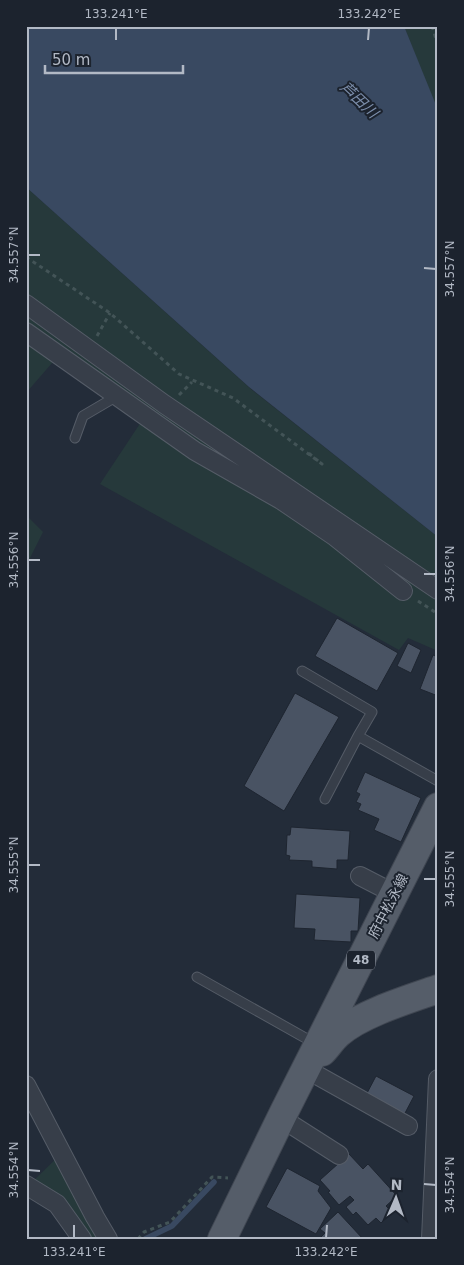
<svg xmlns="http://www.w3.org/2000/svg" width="464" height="1265" viewBox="0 0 464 1265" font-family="'DejaVu Sans','Noto Sans JP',sans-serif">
  <rect width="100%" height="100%" fill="#232c39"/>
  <path fill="#26393b" d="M404 26H438V110H437Z
    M26 187 252 390 438 537V651L408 638 399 650 100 484 145 416 59 355 26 393Z
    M26 515 43 532 26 566Z
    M62 1153 109 1239H82L28 1186Z"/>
  <path fill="#394961" d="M26 26H404L438 110V537L249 387 26 187Z"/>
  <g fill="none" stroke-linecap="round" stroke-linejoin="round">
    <path stroke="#394961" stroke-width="5.5" d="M145 1239 172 1226 214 1182"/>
  </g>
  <path fill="#495363" stroke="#1e2530" d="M337 618 398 653 377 691 315 656Z
    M408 643 421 650 411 673 397 666Z
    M433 655 438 657V696L420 689Z
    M295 693 339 717 284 811 244 786Z
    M365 772 421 798 401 842 374 830 379 819 358 810 361 804 356 802 360 794 356 792Z
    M291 827 350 831 348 860H337V869L312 867V861L289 860 290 856 286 855 287 835H290Z
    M296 894 360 898 358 931H351V942L314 940 315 929 294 928Z
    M376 1076 414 1096 404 1115 366 1095Z
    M349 1154 363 1169 368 1164 397 1196 386 1206 392 1212 381 1223 376 1218 368 1225 356 1212 353 1215 346 1207 354 1200 350 1196 339 1205 328 1192 330 1191 320 1180Z
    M287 1168 320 1186 318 1191 331 1208 316 1234 266 1207Z
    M338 1212 363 1239H319L325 1233 320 1229Z"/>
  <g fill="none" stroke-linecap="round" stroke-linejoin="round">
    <defs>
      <path id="lane" d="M75 438 83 416 117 396
        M302 671 372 712 358 736 438 781
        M325 799 358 736
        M197 977 316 1044"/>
      <path id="street" d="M26 304 164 404 438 590
        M26 332 195 451 281 500 334 536 403 591
        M360 876 395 894
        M306 1069 408 1126
        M26 1085 95 1217 108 1239
        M281 1118 339 1155
        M26 1185 57 1204 82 1239
        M431 1239 438 1079"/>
      <path id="primary" d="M322 1052C328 1046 332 1039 338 1034 360 1014 409 999 438 989
        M222 1239 284 1112 438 807"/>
    </defs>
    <use href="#lane" stroke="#555c67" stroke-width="11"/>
    <use href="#street" stroke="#555c67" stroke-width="20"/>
    <use href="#primary" stroke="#404752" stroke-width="30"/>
    <path stroke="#435457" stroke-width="3" stroke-dasharray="4 4" stroke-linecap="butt" d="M432 26 438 46
      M26 257 110 313 179 374 233 398 322 464 306 451
      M97 336 110 313
      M179 395 192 382
      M418 601 438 614
      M138 1239 144 1232 170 1222 212 1177 228 1178"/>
    <use href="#lane" stroke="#373e49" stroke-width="9"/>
    <use href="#street" stroke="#373e49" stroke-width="18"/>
    <use href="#primary" stroke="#555d69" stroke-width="28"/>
  </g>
  <path fill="none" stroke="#b2b9c5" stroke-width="2" d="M116 40V28M368 40 369 28M28 255H40M424 268 436 269M28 560H40M424 574H436M28 865H40M424 879H436M28 1170 40 1171M424 1184 436 1185M74 1238V1225M326 1238 327 1225"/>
  <g text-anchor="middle" stroke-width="4" stroke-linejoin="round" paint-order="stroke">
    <rect fill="#1c232e" stroke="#858c98" stroke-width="1" x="347" y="950.5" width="28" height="19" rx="4"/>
    <g font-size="12" font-weight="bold" fill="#b2b9c5">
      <text x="361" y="964">48</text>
    </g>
    <g font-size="14" fill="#b2b9c5" stroke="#1c232e">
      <text transform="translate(388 906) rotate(-63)" y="5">府中松永線</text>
    </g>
    <g font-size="15" font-style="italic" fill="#7c8eab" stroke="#1c232e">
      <text transform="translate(359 100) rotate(43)" y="5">芦田川</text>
    </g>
  </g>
  <rect width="464" height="1265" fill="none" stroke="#1c232e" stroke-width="55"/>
  <g transform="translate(396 1198) rotate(2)" stroke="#1c232e" stroke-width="4" paint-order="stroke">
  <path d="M0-4L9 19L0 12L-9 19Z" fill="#b2b9c5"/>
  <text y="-8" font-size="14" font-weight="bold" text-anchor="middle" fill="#b2b9c5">N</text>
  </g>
  <path d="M45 65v8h138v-8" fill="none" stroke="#b2b9c5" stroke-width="2.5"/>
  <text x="52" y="65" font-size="15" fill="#b2b9c5" stroke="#1c232e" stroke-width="4" paint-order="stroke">50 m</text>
  <rect x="28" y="28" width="408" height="1210" fill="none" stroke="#b2b9c5" stroke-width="2"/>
  <g font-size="12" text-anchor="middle" fill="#b2b9c5">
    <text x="116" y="18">133.241°E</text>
    <text x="369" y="18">133.242°E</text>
    <text transform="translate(14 255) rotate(-90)" y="4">34.557°N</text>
    <text transform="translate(450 269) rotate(-90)" y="4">34.557°N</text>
    <text transform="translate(14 560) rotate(-90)" y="4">34.556°N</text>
    <text transform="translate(450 574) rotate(-90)" y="4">34.556°N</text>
    <text transform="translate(14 865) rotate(-90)" y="4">34.555°N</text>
    <text transform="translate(450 879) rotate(-90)" y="4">34.555°N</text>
    <text transform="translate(14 1170) rotate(-90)" y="4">34.554°N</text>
    <text transform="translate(450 1185) rotate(-90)" y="4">34.554°N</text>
    <text x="74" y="1256">133.241°E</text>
    <text x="326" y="1256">133.242°E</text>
  </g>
</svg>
